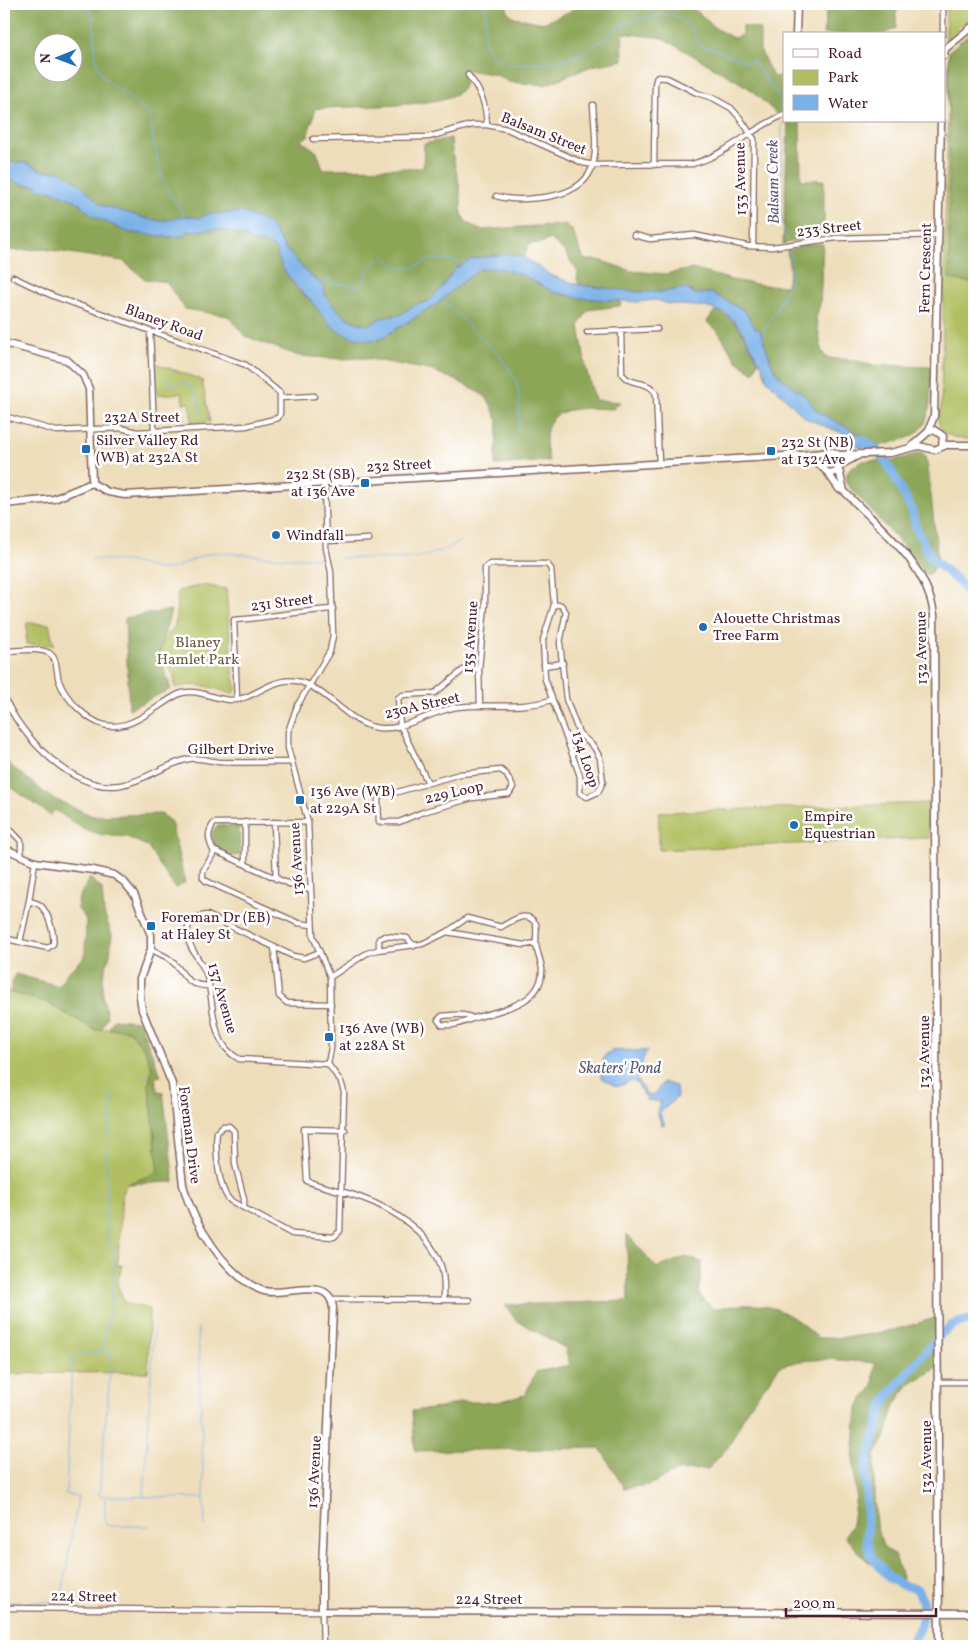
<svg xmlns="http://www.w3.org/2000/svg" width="978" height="1650" viewBox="0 0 978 1650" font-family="Vollkorn,serif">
  <rect width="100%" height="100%" fill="#fff"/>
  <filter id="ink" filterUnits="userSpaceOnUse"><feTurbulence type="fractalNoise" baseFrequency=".02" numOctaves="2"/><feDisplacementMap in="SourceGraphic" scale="10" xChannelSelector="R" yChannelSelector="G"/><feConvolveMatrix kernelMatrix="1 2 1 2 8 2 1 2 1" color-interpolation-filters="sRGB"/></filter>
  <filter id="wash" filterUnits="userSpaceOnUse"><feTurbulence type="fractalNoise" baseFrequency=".0096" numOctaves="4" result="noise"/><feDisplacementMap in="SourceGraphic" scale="20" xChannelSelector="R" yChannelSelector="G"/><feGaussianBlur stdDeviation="1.12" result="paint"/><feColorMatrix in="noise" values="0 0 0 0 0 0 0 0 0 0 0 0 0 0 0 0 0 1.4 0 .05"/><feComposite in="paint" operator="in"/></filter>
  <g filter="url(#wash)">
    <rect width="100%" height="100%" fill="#eeddba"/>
    <path fill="#b1bf62" stroke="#7e6f46" d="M946 4H974V13L946 41Z
      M949 51H974V439C954 440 930 434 941 407Z
      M155 363 202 380 210 422 192 423 190 403H183L182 393 157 395Z
      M203 585 226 589 233 674 237 688 232 694C212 687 196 682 175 688L174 674 160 657 164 639 175 626 178 591Z
      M27 623 49 624 54 645 26 644Z
      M928 803 929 838 659 850V812Z
      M4 991 46 1002 95 1030 114 1028 129 1030 144 1049 152 1068 149 1084 158 1166 157 1173 127 1184 122 1193 118 1261 116 1265H122L117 1284 125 1303 149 1309 148 1372 4 1374Z"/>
    <path fill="#8ca658" stroke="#6b6242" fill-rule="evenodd" d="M4 4H506L508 12 514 17 543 23 571 11 574 4H689L715 28 733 38 742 35V26L760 29V50L773 77H784V110L777 114 749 88 663 38 622 33 623 60 592 66 545 85 509 82 497 75 463 69C463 75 466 83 463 88 449 110 342 105 314 109 316 118 308 127 308 136L301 140 317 152 323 169 423 168 424 144 451 138C451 159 460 178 461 200 461 206 461 213 464 219 468 224 475 227 480 230L565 224 572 230 584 260H599L631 271 665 274 692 269 732 280 763 285 786 286 790 270 787 251 807 244H823L820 304 816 318 822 352 827 358 855 360 870 365 931 367C930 390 935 427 910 437 900 441 889 443 879 446L817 411 804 395 779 376 772 365 760 330 755 328 745 311 711 293 696 294 685 288 661 292H637L579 285 577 279 578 272 564 251 551 239 538 244 532 243 528 246 524 257 496 254 455 269 439 291 428 302 416 304 400 315 381 318 370 325 361 324 345 317 327 299 322 285 306 272 285 248 271 227 241 212 209 214 199 218 186 216 162 221 148 219 101 205 60 171H43L26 163 7 162 4 159ZM42 42H72V72H42Z
      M828 4H900L896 14V28L884 34H823Z
      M974 30V101L968 128 974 204V283L949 279V51Z
      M800 121 801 180H824V232L783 244 788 125 785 122Z
      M4 177 17 181 25 186 36 185 77 201 93 216 128 232 169 237 182 236 189 231 219 229 245 236 253 242H262L276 249 278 259 296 288 311 301 329 323 397 329 438 303 466 279 480 269 490 268 502 269 522 275 554 292 580 298 615 300 621 303 620 306 588 310 579 325 586 369 595 400 620 402 613 409C569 407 536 406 549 461L495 465 498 421 490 403 485 396 458 381 430 370 364 358 341 359 299 356 245 336 228 316 185 309 166 282 145 279 123 261 43 249 4 251Z
      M715 310C739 318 746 340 758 361L754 373 737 361 717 330 707 322Z
      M921 453 925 456 928 468 938 561 929 575 924 573 906 549 846 483 847 473 850 468 863 461 895 460Z
      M171 610 159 654 171 689 129 709 125 618Z
      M4 760 50 797 93 816 161 814 171 822 185 883 175 888 147 846 127 837 103 835 83 829 55 810 50 815 4 782Z
      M218 825 239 827 240 855 235 856 214 846 212 832Z
      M90 878 102 889 104 913 112 935 110 954 103 977V996L107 1017 102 1029 95 1030 46 1002 10 992 15 974 59 986 66 974 85 957 86 919 77 908 79 897Z
      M114 1019 139 1021 161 1076 155 1077 158 1091 163 1092 174 1182 127 1184 157 1173 158 1166 149 1084 152 1068 144 1048 129 1030 109 1029Z
      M627 1234 657 1268 685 1257 702 1262 699 1294 713 1309C762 1300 782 1304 818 1338 864 1338 895 1331 938 1317L939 1367 908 1385 895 1405 885 1438 875 1455 874 1495 876 1525 883 1547 895 1556 903 1580 868 1562 845 1537 852 1524 856 1495 853 1458 857 1407 873 1386 875 1363 828 1359 800 1361 780 1366 748 1408 729 1446 708 1469 677 1471 649 1485 624 1488 600 1448 415 1451 412 1411 441 1408 461 1402H498L525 1395 536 1372 570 1365 565 1348 516 1320 505 1305 628 1301Z"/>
    <path fill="#79b0e8" stroke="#62688a" d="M974 101V205C969 167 966 139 974 101Z
      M4 159 7 162 26 163 43 171H60L80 184 101 205 148 219 162 221 186 216 199 218 209 214 241 212 262 220 271 227 285 248 306 272 322 285 327 299 345 317 361 324 370 325 381 318 400 315 416 304 428 302 439 291 455 269 471 259 507 254 524 257 552 276 579 285 637 292H661L685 288 696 294 711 293 745 311 755 328 760 330 772 365 779 376 804 395 817 411 871 441 873 447H859L842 433 805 418 767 380 762 366 740 327 725 313 705 307 669 304 656 300 638 302 580 298 554 292 522 275 502 269 489 268 480 269 466 279 438 303 380 339C362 342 340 336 327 321 321 314 316 306 310 300 295 285 280 271 276 249L262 242H253L245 236 219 229 189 231 182 236 169 237 127 232 93 216 77 201 50 190H40L36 185C24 186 15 182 4 177Z
      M623 1050 647 1051C640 1061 642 1072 636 1079L644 1089 645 1095H654L663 1082 676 1086 677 1097 660 1113 665 1125H662L657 1113 661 1102 647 1100 637 1083 631 1081 617 1087 601 1078 600 1069 605 1055 612 1051Z"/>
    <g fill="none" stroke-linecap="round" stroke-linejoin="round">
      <path stroke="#79b0e8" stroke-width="1" d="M76 4C80 6 87 7 90 11 98 20 90 56 102 74 107 82 115 86 122 92 131 99 139 107 149 114 153 133 158 175 168 191 174 201 181 206 184 218
        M483 4 486 12 484 43 493 57 509 65 562 60 583 53 604 40 618 27 636 19 670 14 688 23 699 44 704 47 711 48 746 62 751 61 754 62 780 99 781 109
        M782 123 781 219 787 241
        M319 282 327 279 336 284 360 286 365 280 368 269 382 256 397 267 413 268 429 259 452 260 465 264
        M442 300 499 355 515 378 519 392V430
        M763 340C763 327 769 322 775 312 787 291 795 273 789 249
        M169 378 170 385 183 382C195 387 201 401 201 414
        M340 558C383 557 423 566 460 541
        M92 559 128 561 158 569 174 568
        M177 567 201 556 216 552 281 558H321
        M143 1076 148 1077
        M198 1328 204 1498
        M102 1352 112 1353 99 1495 105 1496V1524L111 1526H149
        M106 1496 204 1498 205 1527
        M144 1496 154 1328
        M4 1602H21
        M28 1602H61L78 1497 66 1494 72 1358 78 1355 102 1352 112 1295 115 1258 107 1233 106 1156 113 1094"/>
      <path stroke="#79b0e8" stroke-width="9" d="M863 440 877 450 887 463 912 510 916 527 930 557 958 581 974 601
        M908 1646C923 1627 929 1611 917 1589L902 1585 890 1578 871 1556 867 1542 866 1468 882 1408 889 1395 941 1334 952 1325 974 1318"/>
    </g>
  </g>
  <g filter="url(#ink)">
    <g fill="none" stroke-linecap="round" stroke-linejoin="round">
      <defs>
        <path id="street" d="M943 34V4
          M468 75C481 91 486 104 487 125
          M313 139 428 137 472 125H487L507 129 583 163 594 165 692 164C727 155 751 128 784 115
          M654 165 655 84 657 77 667 78 697 93 713 98 731 108 740 118 754 139 753 246
          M496 196C512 201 530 199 546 197 605 188 596 152 593 105
          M634 235 650 239 694 235 747 246 772 247 837 238 938 235
          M150 330 154 431
          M587 332 657 329
          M621 332 622 374C631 387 649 379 656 394L659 463
          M280 398 314 396
          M4 416 56 431 121 428 137 432 246 426 278 418 280 414V393L246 365 53 296 13 277
          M326 541 369 539
          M4 651C17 651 37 647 49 653 58 658 56 672 59 681 65 698 86 720 104 725 132 732 156 705 179 694 195 687 215 700 231 700 250 700 265 684 284 681 319 676 341 719 373 727 401 734 430 711 457 707 488 703 520 710 551 700
          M544 666 563 663
          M4 696C20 736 73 793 121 785 145 781 165 764 189 759 199 757 209 761 219 762 243 763 268 762 292 762
          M237 700 234 620C267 618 299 611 333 609
          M480 706 479 669 485 605V568L490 564H547L551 569 554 605H561L566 612 560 643 566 699 579 733 594 747 600 758 603 782 598 792 587 797 580 793V776L545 679 543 640 554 605
          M501 770 506 774 513 787 509 794 472 798 423 812 399 822H379L378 799 381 794 394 793 460 774Z
          M428 783 400 725 398 698 403 695 435 693 463 670 479 669
          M274 822 276 879
          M308 822 214 823C207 833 208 839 213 850L296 887 310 889
          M4 823 21 841V854
          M215 851 203 871V878L206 881 298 923 312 925
          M245 863V822
          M29 901 20 942 48 948 53 944C55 935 48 912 41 906 38 903 33 902 29 901L35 862
          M447 932 467 918 501 927C512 921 527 909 536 924 537 930 536 936 536 943 536 951 541 960 542 969 543 1000 510 1008 485 1015 466 1019 463 1026 442 1025L438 1020 442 1016C453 1015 463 1013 473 1018
          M4 938 20 942
          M274 947 279 996 287 1003 331 1004
          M151 949C156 952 163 955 168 958 187 972 181 985 209 986
          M379 950V939L385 936 407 938 414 946
          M320 952 304 958 293 956 207 915C196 916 187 922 187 934 188 949 203 962 207 976 215 1004 209 1043 239 1059L328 1064
          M330 977 367 953 377 950 422 944 447 932 524 945 536 943
          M345 1130 304 1129 307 1181C325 1188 344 1191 362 1198 393 1209 430 1233 441 1266 445 1277 444 1288 444 1300
          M244 1208V1199L235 1164 234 1131 229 1126H223L217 1132C215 1148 218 1191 231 1201L292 1234 334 1237 340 1231 344 1092 341 1082 328 1064 331 1048 330 977 313 936 308 822 288 748V732L297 706 330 651 333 635 331 572 326 548 324 482
          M332 1299 469 1300
          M938 1382H974
          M4 1608 322 1611 323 1646"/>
        <path id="secondary" d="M796 34 797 4
          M944 55 945 49 974 25
          M4 343 67 360 83 375 89 389 92 483
          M928 432 934 416 941 121
          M912 446 928 432 934 430 943 436 942 446
          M839 455 890 453 919 446 935 450 946 445H974
          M842 464 859 455
          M839 470 844 491
          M828 473 839 489 844 491C879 528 927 562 934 615L939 1646
          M92 483 108 492 125 495 802 455 833 452 839 455 842 464 835 472 828 473 817 462 802 455
          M4 504 54 499 92 483
          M4 848 35 862 93 870 114 875 124 882 134 894 151 935V949L140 979V997L142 1010 172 1084 183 1185C192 1221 226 1276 261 1290 283 1299 330 1273 333 1308L322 1569V1611L974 1613"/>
      </defs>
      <use href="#street" stroke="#83625d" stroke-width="7"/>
      <use href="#secondary" stroke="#83625d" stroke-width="9"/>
      <use href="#street" stroke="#fff" stroke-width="4.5"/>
      <use href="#secondary" stroke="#fff" stroke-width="6"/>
    </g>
  </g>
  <g fill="#1f6fb2" stroke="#fff" stroke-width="2">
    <rect x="81" y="444" width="10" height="10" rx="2.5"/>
    <rect x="766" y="446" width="10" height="10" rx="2.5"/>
    <rect x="360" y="478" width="10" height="10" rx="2.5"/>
    <circle cx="276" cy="535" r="5"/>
    <circle cx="703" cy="627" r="5"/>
    <rect x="295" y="795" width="10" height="10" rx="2.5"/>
    <circle cx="794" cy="825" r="5"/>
    <rect x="146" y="921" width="10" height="10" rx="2.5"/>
    <rect x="324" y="1032" width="10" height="10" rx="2.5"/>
  </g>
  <g text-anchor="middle" stroke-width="5" stroke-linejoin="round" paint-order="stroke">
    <g font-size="15" fill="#4a1f2b" stroke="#fff">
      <text transform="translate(544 133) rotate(22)" y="5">Balsam Street</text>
      <text transform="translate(740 179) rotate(-91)" y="5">133 Avenue</text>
      <text transform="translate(829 228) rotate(-6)" y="5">233 Street</text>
      <text transform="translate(925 268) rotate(-89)" y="5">Fern Crescent</text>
      <text transform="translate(164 322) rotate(20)" y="5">Blaney Road</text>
      <text x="142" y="422">232A Street</text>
      <text transform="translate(399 465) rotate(-3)" y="5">232 Street</text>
      <text transform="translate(282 602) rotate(-7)" y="5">231 Street</text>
      <text transform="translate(470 637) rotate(-86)" y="5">135 Avenue</text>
      <text transform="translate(921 648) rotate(-91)" y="5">132 Avenue</text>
      <text transform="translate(422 705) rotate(-13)" y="5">230A Street</text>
      <text x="231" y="754">Gilbert Drive</text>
      <text transform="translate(586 759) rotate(72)" y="5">134 Loop</text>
      <text transform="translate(454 792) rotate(-13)" y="5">229 Loop</text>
      <text transform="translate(296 859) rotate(-93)" y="5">136 Avenue</text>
      <text transform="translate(223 998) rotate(74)" y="5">137 Avenue</text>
      <text transform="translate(924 1052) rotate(-90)" y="5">132 Avenue</text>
      <text transform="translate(190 1135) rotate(83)" y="5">Foreman Drive</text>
      <text transform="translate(926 1457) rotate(-90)" y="5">132 Avenue</text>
      <text transform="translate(314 1472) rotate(-87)" y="5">136 Avenue</text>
      <text transform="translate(84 1596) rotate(1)" y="5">224 Street</text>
      <text x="489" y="1604">224 Street</text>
    </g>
    <g font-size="15" fill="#4a1f2b" stroke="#fff" text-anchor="start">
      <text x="96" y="445">Silver Valley Rd<tspan x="96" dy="17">(WB) at 232A St</tspan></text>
      <text x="781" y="447">232 St (NB)<tspan x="781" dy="17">at 132 Ave</tspan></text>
      <text x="355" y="479" text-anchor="end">232 St (SB)<tspan x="355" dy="17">at 136 Ave</tspan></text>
      <text x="286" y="540">Windfall</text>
      <text x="713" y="623">Alouette Christmas<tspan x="713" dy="17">Tree Farm</tspan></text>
      <text x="310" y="796">136 Ave (WB)<tspan x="310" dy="17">at 229A St</tspan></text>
      <text x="804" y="821">Empire<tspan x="804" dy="17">Equestrian</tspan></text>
      <text x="161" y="922">Foreman Dr (EB)<tspan x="161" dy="17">at Haley St</tspan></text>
      <text x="339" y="1033">136 Ave (WB)<tspan x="339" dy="17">at 228A St</tspan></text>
    </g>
    <g font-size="15" fill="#6e573e" stroke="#fff">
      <text x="198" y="647">Blaney<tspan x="198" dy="17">Hamlet Park</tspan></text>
    </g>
    <g font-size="16" font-style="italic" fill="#5d5977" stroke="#fff">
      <text transform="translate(772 182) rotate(-91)" y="6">Balsam Creek</text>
      <text x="620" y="1073">Skaters' Pond</text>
    </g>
  </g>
  <rect width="978" height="1650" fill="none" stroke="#fff" stroke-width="20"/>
  <rect x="783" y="32" width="162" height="90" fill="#ffffff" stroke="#b7a5aa"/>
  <rect x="793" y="49" width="25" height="8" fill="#ffffff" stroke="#b7a5aa"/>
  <text x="828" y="58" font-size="15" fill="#4a1f2b">Road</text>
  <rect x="793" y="70" width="25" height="15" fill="#b1bf62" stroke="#b7a5aa"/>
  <text x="828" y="82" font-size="15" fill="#4a1f2b">Park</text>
  <rect x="793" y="95" width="25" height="15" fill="#79b0e8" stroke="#b7a5aa"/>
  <text x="828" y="108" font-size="15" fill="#4a1f2b">Water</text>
  <g transform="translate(58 58) rotate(269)"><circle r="24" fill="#ffffff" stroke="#b7a5aa"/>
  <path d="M0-4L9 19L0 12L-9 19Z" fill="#1f6fb2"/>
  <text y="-8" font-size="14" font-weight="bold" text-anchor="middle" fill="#4a1f2b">N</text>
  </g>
  <path d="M786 1608v8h150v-8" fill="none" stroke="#4a1f2b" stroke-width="2.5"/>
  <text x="793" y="1608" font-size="15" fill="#4a1f2b" stroke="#ffffff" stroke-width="4" paint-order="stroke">200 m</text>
</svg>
